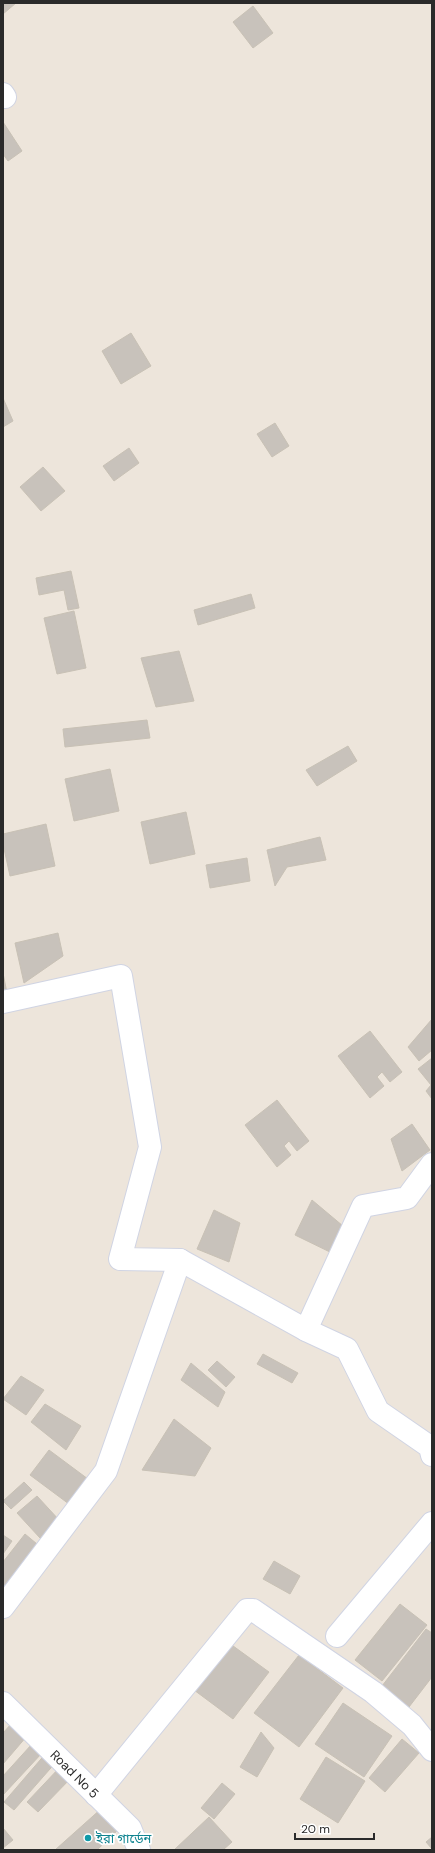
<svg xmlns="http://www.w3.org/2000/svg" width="435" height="1853" viewBox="0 0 435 1853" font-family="'DM Sans','Noto Sans Bengali',sans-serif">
  <rect width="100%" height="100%" fill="#ede5db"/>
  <path fill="#c8c2bb" stroke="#c8c1b5" d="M3 3H16L3 14Z
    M253 6 273 33 253 48 233 22Z
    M3 122 22 151 8 161 3 154Z
    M131 333 151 366 121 384 102 351Z
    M3 398 13 421 3 427Z
    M275 423 289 446 272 457 257 434Z
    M129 448 139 463 114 481 103 466Z
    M43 467 65 491 41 511 20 487Z
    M71 571 79 608 68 610 64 590 39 595 36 578Z
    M251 594 255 608 198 625 194 610Z
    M74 611 86 668 57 674 44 618Z
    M179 651 194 701 156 707 141 658Z
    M147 720 150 738 65 747 63 729Z
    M348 746 357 761 317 786 306 770Z
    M110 769 119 811 74 821 65 779Z
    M186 812 195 854 150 864 141 822Z
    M46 824 55 866 10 876 3 844V834Z
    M320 837 326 860 287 867 275 886 267 850Z
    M247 858 250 881 210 888 206 865Z
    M58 933 63 956 24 983 15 943Z
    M3 973 7 993 3 994Z
    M432 1019V1050L419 1061 408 1047Z
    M370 1031 402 1072 390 1082 382 1072 377 1077 384 1086 370 1098 338 1056Z
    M432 1058V1099L426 1091 431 1085 418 1069Z
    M277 1100 309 1141 297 1151 289 1141 284 1146 291 1155 277 1167 245 1125Z
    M412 1124 430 1150 402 1171 391 1139Z
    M312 1200 343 1226 332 1253 295 1235Z
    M214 1210 240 1223 229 1262 197 1249Z
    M263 1354 298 1373 292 1383 257 1364Z
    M217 1361 235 1377 226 1387 208 1370Z
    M191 1363 225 1392 218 1407 181 1380Z
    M21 1376 44 1390 26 1415 3 1399Z
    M45 1404 81 1426 66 1450 31 1422Z
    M174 1419 211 1448 195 1476 142 1470Z
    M49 1450 92 1482 73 1507 30 1475Z
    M24 1482 32 1490 11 1509 3 1501Z
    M37 1496 60 1521 40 1538 17 1513Z
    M25 1534 43 1549 3 1599V1562Z
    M3 1535 12 1541 3 1554Z
    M274 1561 300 1576 290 1594 263 1579Z
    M400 1604 427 1625 382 1681 355 1660Z
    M426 1629 432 1633V1677L409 1707 382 1686Z
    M229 1643 269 1672 233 1719 194 1690Z
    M299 1655 343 1688 299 1747 254 1713Z
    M343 1703 392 1736 364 1777 315 1744Z
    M12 1723 27 1736 3 1764V1733Z
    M261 1732 274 1748 257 1777 240 1767Z
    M402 1739 419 1753 385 1792 369 1778Z
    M32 1744 42 1753 3 1795V1776Z
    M47 1752 57 1761 14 1810 4 1802Z
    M326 1757 365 1781 338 1823 300 1799Z
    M61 1766 72 1777 38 1812 27 1802Z
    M222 1783 235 1794 214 1819 201 1808Z
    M102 1808 121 1827 97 1850H55Z
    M209 1817 232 1842 223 1850H174Z
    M3 1828 13 1840 3 1848Z
    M432 1837V1849L426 1842Z"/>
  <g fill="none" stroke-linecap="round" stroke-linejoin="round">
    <defs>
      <g id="minor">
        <path d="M3 94 5 97"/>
        <path d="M3 1002 121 976 150 1147 120 1259 180 1260 306 1330 363 1206 407 1198 432 1164"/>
        <path d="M306 1330 347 1349 378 1411 430 1447 432 1455"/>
        <path d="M3 1607 106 1471 180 1260"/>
        <path d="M337 1636 432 1523"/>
        <path id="s1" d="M3 1703 130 1828 139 1850"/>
        <path d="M96 1795 247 1610H253L373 1692 412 1725 432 1750"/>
      </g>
    </defs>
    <use href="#minor" stroke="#d0d4e3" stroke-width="24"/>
    <use href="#minor" stroke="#fff" stroke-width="22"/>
  </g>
  <circle fill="#0f9aa8" stroke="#fff" stroke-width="1.5" cx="88" cy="1838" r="4"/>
  <g text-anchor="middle" stroke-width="3.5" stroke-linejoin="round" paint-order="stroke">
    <g font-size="13" fill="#2a2a2a" stroke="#fff">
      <text dy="5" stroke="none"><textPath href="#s1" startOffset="101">Road No 5</textPath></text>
    </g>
    <g font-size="13" fill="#0d838f" stroke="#fff" text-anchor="start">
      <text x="96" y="1843">ইরা গার্ডেন</text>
    </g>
  </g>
  <rect width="435" height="1853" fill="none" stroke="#2a2a2a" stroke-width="8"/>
  <path d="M295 1833v6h79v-6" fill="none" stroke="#2a2a2a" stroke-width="2"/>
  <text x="301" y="1833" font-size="12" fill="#2a2a2a" stroke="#ffffff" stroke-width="3" paint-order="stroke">20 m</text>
</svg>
